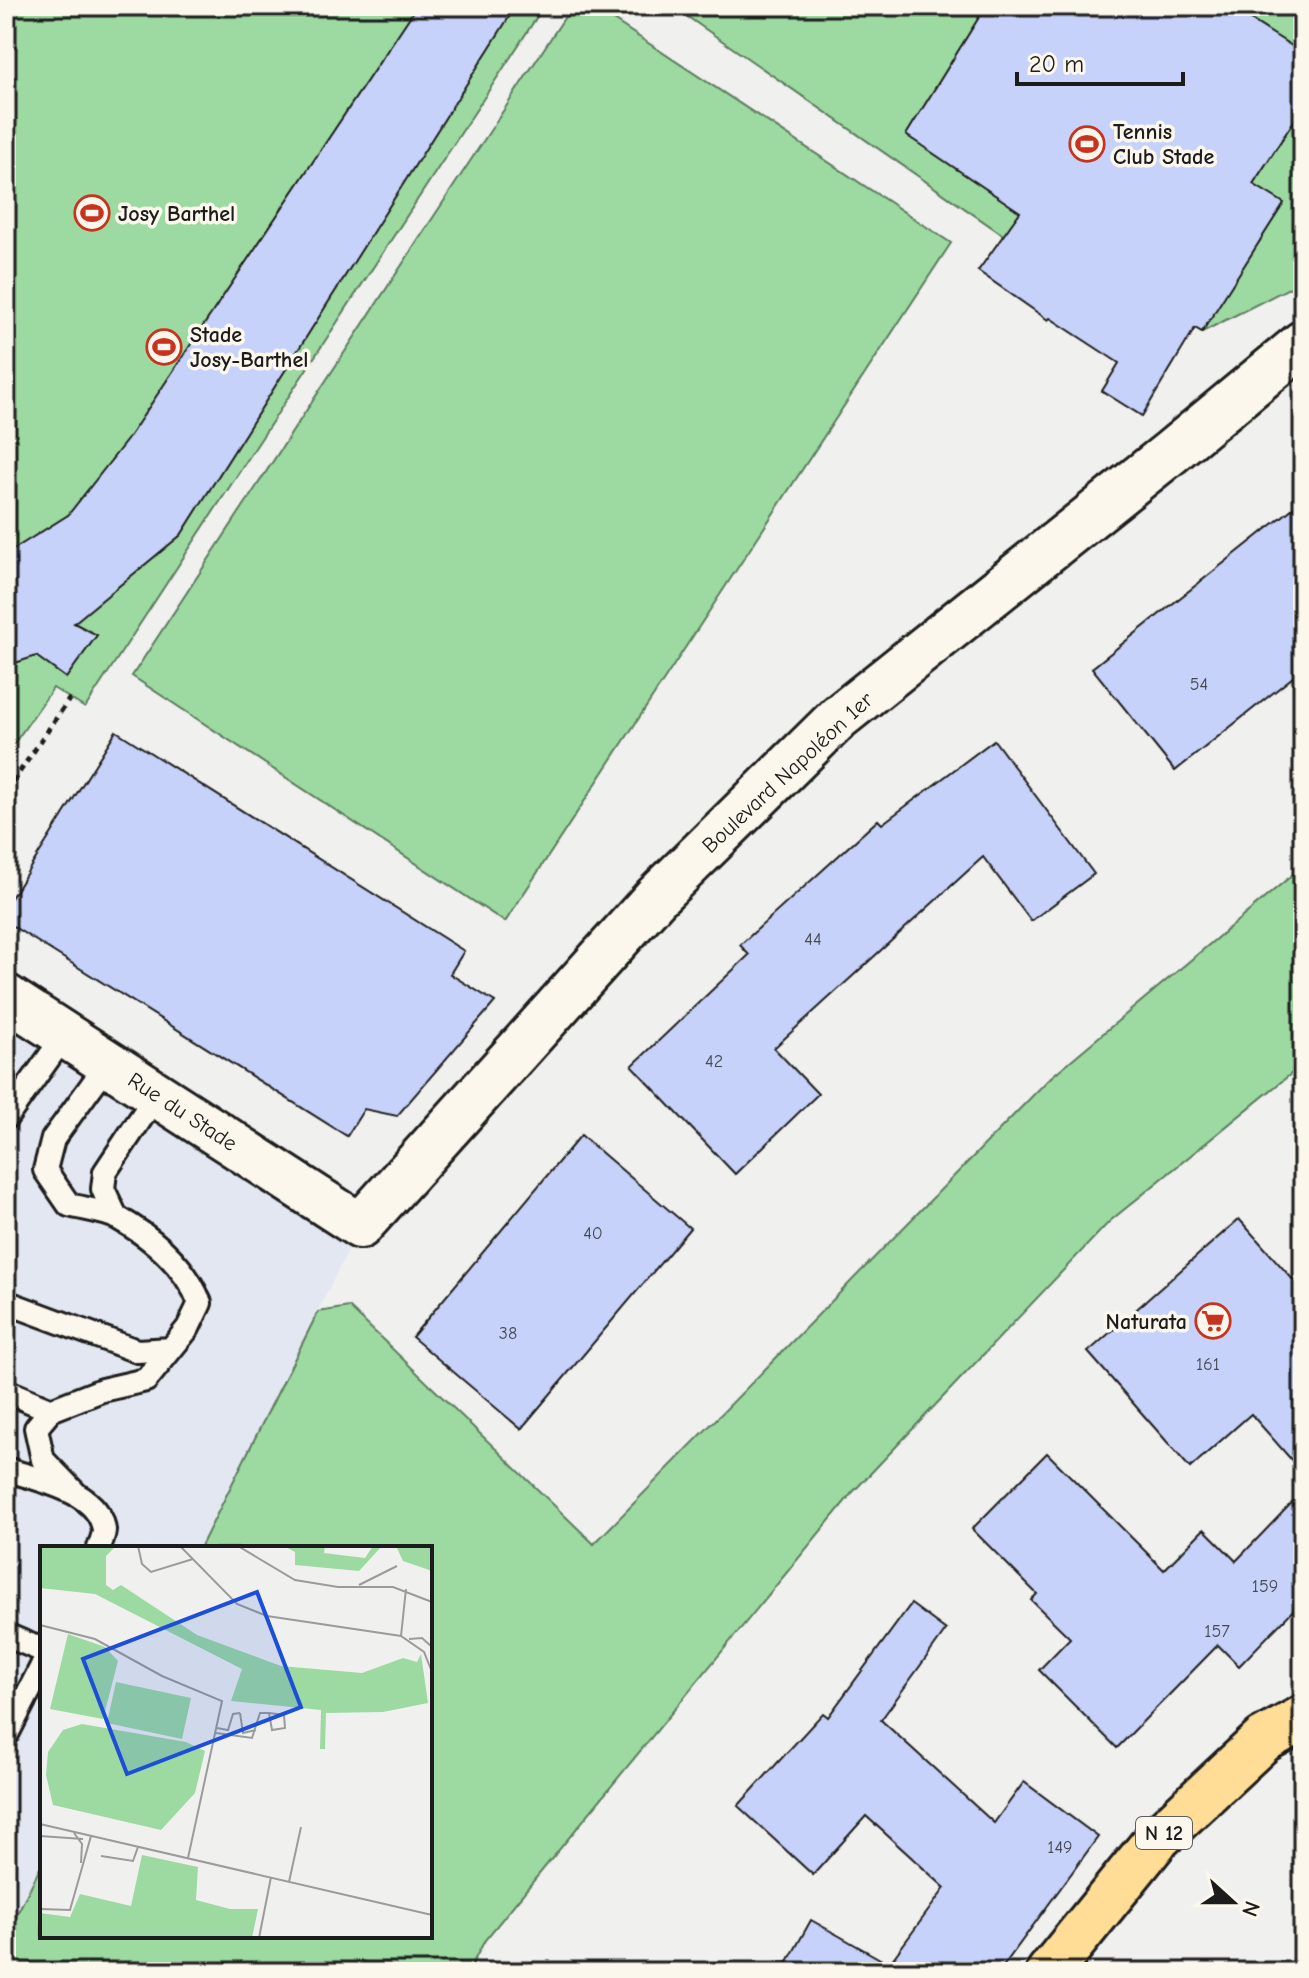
<svg xmlns="http://www.w3.org/2000/svg" width="1309" height="1978" viewBox="0 0 1309 1978" font-family="'Comic Neue',sans-serif">
  <rect width="100%" height="100%" fill="#f0f0ef"/>
  <filter id="ink" filterUnits="userSpaceOnUse"><feTurbulence type="fractalNoise" baseFrequency=".0125" numOctaves="2"/><feDisplacementMap in="SourceGraphic" scale="16" xChannelSelector="R" yChannelSelector="G"/><feConvolveMatrix kernelMatrix="1 2 1 2 8 2 1 2 1" color-interpolation-filters="sRGB"/></filter>
  <g filter="url(#ink)">
    <path fill="#e3e7f2" d="M6 997 360 1226 200 1548H42V1864L6 1936Z"/>
    <path fill="#9ddaa1" stroke="#5c7b5e" stroke-width="2" d="M6 6H544L85 708 53 688 6 755Z
      M572 6H592L951 243 505 922 132 676Z
      M672 6H1303V281L1202 332 1170 313 1155 340Z
      M1303 866V1064L1110 1221 852 1493 485 1940 468 1972H6V1936L42 1864V1936H430V1548H200L318 1312 349 1307 594 1544 1051 1077Z"/>
    <path fill="#c6d2f9" stroke="#1c1c1c" stroke-width="2" d="M417 6H516L181 535 74 623 97 635 66 678 36 656 6 666V554L68 515 127 440Z
      M986 6H1229L1303 53V107L1253 184 1284 203 1202 332 1195 328 1142 416 1102 391 1119 363 1050 318 1048 320 978 271 1020 212 906 135Z
      M1303 500V669L1175 771 1092 668Z
      M116 731 464 951 450 974 495 1002 397 1116 364 1109 347 1136 6 922V906Z
      M994 740 1094 874 1031 921 983 857 774 1048 818 1094 735 1174 632 1066 749 955 740 945 878 820 882 824Z
      M581 1135 690 1228 521 1429 412 1337Z
      M1239 1219 1303 1291V1473L1251 1414 1190 1468 1088 1352Z
      M1047 1453 1164 1570 1204 1529 1236 1561 1303 1491V1600L1239 1666 1218 1645 1117 1748 1039 1670 1070 1638 1031 1600 1037 1594 972 1529Z
      M911 1604 946 1630 881 1720 994 1823 1024 1782 1098 1837 999 1972H782L811 1920 889 1964 945 1888 866 1816 813 1875 738 1806 823 1713 828 1717Z"/>
    <g fill="none" stroke-linecap="round" stroke-linejoin="round">
      <defs>
        <path id="service" d="M6 1118 65 1035
          M116 1217 103 1189 105 1172 157 1094
          M6 1302 137 1351 171 1349
          M6 1391 51 1410
          M6 1469C37 1480 99 1490 104 1530 104 1535 101 1542 99 1548
          M76 1494 43 1460 36 1428 51 1410 102 1390 146 1380 188 1328 200 1303C185 1265 153 1238 118 1218 104 1211 84 1209 69 1205L45 1170 53 1139 108 1063
          M6 1635 37 1648 42 1646
          M6 1736 42 1666"/>
        <path id="minor" d="M6 997 360 1226 656 897 839 717 1170 453 1303 343"/>
        <path id="primary" d="M1049 1972 1157 1839 1263 1740 1303 1718"/>
      </defs>
      <use href="#service" stroke="#1c1c1c" stroke-width="28"/>
      <use href="#minor" stroke="#1c1c1c" stroke-width="50"/>
      <use href="#primary" stroke="#1c1c1c" stroke-width="50"/>
      <path stroke="#1c1c1c" stroke-width="5" stroke-dasharray="6 6" stroke-linecap="butt" d="M6 792 70 698"/>
      <use href="#service" stroke="#fbf7ec" stroke-width="22"/>
      <use href="#minor" stroke="#fbf7ec" stroke-width="44"/>
      <use href="#primary" stroke="#ffdd96" stroke-width="44"/>
    </g>
  </g>
  <defs>
    <symbol id="stadium-ring" viewBox="-11 -11 22 22"><circle r="9.5" fill="#fbf7ec" stroke="#c8321e" stroke-width="1.5"/><path d="M0-5a6.5 5 0 1 0 0 10a6.5 5 0 1 0 0-10ZM-3.5-1.8h7v3.6h-7Z" fill="#c8321e"/></symbol>
    <symbol id="supermarket-ring" viewBox="-11 -11 22 22"><circle r="9.5" fill="#fbf7ec" stroke="#c8321e" stroke-width="1.5"/><path d="M-6-5.5h2.5l.6 2H6L4.5 2H-2.5L-4.4-4H-6ZM-1.5 3.2a1.3 1.3 0 1 0 .1 0ZM3 3.2a1.3 1.3 0 1 0 .1 0Z" fill="#c8321e"/></symbol>
  </defs>
  <g fill-rule="evenodd">
    <use href="#stadium-ring" x="1067" y="124" width="40" height="40"/>
    <use href="#stadium-ring" x="72" y="193" width="40" height="40"/>
    <use href="#stadium-ring" x="144" y="327" width="40" height="40"/>
    <use href="#supermarket-ring" x="1193" y="1301" width="40" height="40"/>
  </g>
  <g text-anchor="middle" stroke-width="7" stroke-linejoin="round" paint-order="stroke">
    <g font-size="18" fill="#464a53">
      <text x="1199" y="690">54</text>
      <text x="813" y="945">44</text>
      <text x="714" y="1067">42</text>
      <text x="593" y="1239">40</text>
      <text x="508" y="1339">38</text>
      <text x="1208" y="1370">161</text>
      <text x="1265" y="1592">159</text>
      <text x="1217" y="1637">157</text>
      <text x="1060" y="1853">149</text>
    </g>
    <rect fill="#fbf7ec" stroke="#5f5e5a" stroke-width="2" x="1136" y="1817" width="56" height="32" rx="6"/>
    <g font-size="20" font-weight="bold" fill="#1c1c1c">
      <text x="1164" y="1840">N 12</text>
    </g>
    <g font-size="22" font-weight="bold" fill="#1c1c1c" stroke="#fbf7ec" text-anchor="start">
      <text x="1113" y="139">Tennis<tspan x="1113" dy="25">Club Stade</tspan></text>
      <text x="118" y="221">Josy Barthel</text>
      <text x="190" y="342">Stade<tspan x="190" dy="25">Josy-Barthel</tspan></text>
      <text x="1187" y="1329" text-anchor="end">Naturata</text>
    </g>
    <g font-size="22" fill="#1c1c1c" stroke="#fbf7ec">
      <text transform="translate(787 772) rotate(-43)" y="8">Boulevard Napoléon 1er</text>
      <text transform="translate(183 1111) rotate(33)" y="8">Rue du Stade</text>
    </g>
  </g>
  <g transform="translate(40 1546)">
    <rect width="392" height="392" fill="#f0f0ef"/>
    <path d="M0 0H76L66 10V39L73 44 81 39 157 89 241 120 322 127 363 112 377 116 381 108 388 157 343 166 286 167 285 203H280L281 164 191 155 202 123 55 48 0 42ZM244 0H285L284 7 325 12 333 0H342L319 25 255 19V6ZM356 0H392V25L363 15ZM28 88 65 101 78 115 63 173 10 163ZM76 136 151 152 142 193 67 177ZM42 178 146 196 165 205 155 247 121 284 13 259 6 229 8 206 23 184ZM102 309 158 321 156 354 190 363H218L212 392H0V367L30 371 40 348 91 360Z" fill="#9ddaa1"/>
    <path fill="none" stroke="#9b9b9b" stroke-width="2" d="M98 0 102 18 111 26 153 13M140 0 197 58 227 70 361 90 384 106 392 126M198 0 255 34 298 41H353L392 56M319 39 357 20M0 79 55 93 122 130 182 155 148 312M361 90 366 43M369 93 382 92 392 101M392 149V187M200 167 203 187 216 184M177 182 188 184 193 168 200 167M176 187 212 192 220 167H229L244 169 245 182 232 184 229 167M0 278 392 369M34 287 42 298 41 317M0 290 43 293M61 310 93 315 98 301M249 336 261 281M0 363 30 364 51 290M219 392 231 331"/>
    <path fill="#1d4ed8" fill-opacity="0.15" stroke="#1d4ed8" stroke-width="4" d="M217 46 261 161 87 228 43 113Z"/>
    <rect width="392" height="392" fill="none" stroke="#1c1c1c" stroke-width="4"/>
  </g>
  <rect width="1309" height="1978" fill="none" stroke="#fbf7ec" stroke-width="32"/>
  <rect x="16" y="16" width="1277" height="1946" fill="none" stroke="#1c1c1c" stroke-width="3" filter="url(#ink)"/>
  <g transform="translate(1233 1902) rotate(111)" stroke="#fbf7ec" stroke-width="6" paint-order="stroke">
  <path d="M0-6L14 30L0 20L-14 30Z" fill="#1c1c1c"/>
  <text y="-12" font-size="22" font-weight="bold" text-anchor="middle" fill="#1c1c1c">N</text>
  </g>
  <path d="M1017 72v12h166v-12" fill="none" stroke="#1c1c1c" stroke-width="4"/>
  <text x="1029" y="72" font-size="24" fill="#1c1c1c" stroke="#fbf7ec" stroke-width="6" paint-order="stroke">20 m</text>
</svg>
